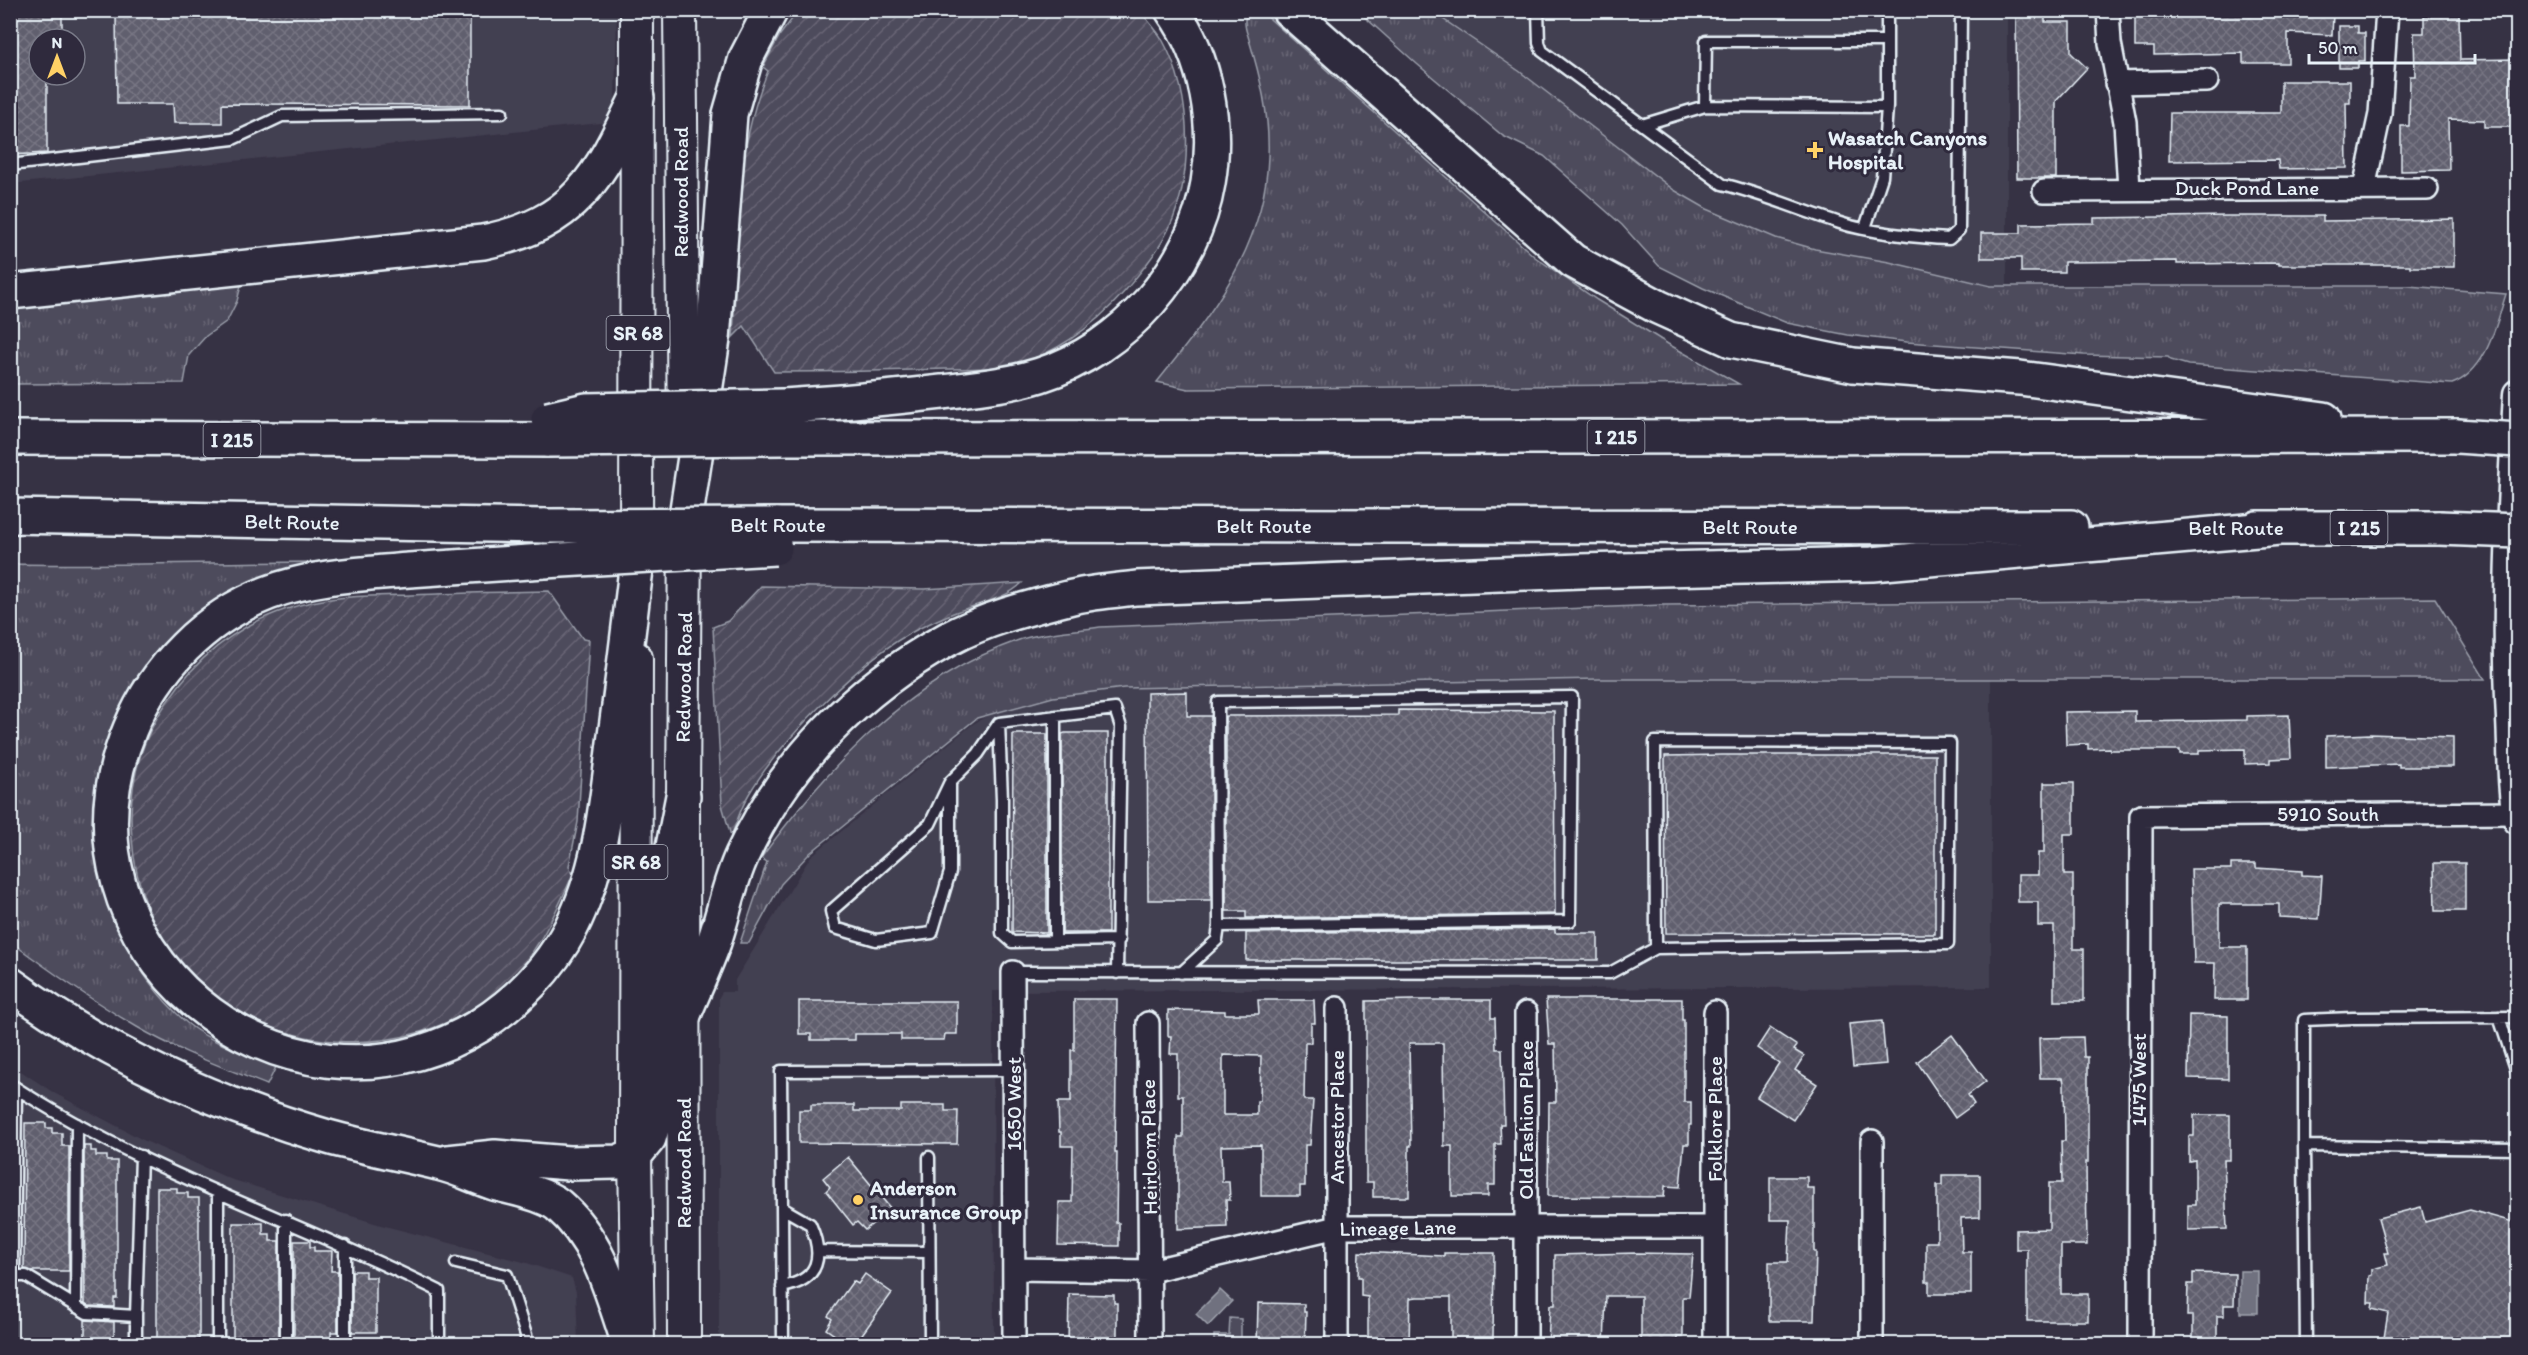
<svg xmlns="http://www.w3.org/2000/svg" width="2528" height="1355" viewBox="0 0 2528 1355" font-family="Itim,sans-serif">
  <defs>
    <pattern id="grass-tufts" width="24" height="20" patternUnits="userSpaceOnUse" patternTransform="scale(1.5)"><rect width="24" height="20" fill="#4d4b5c"/><path d="M3 7l-1-3M5 7V3M7 7l1-3M15 17l-1-3M17 17v-4M19 17l1-3" fill="none" stroke="#676574"/></pattern>
    <pattern id="garden-furrows" width="10" height="10" patternUnits="userSpaceOnUse" patternTransform="scale(1.5)"><rect width="10" height="10" fill="#4d4b5c"/><path d="M-1 1l2-2M0 10L10 0M9 11l2-2" fill="none" stroke="#676574"/></pattern>
    <pattern id="building-cross-hatch" width="8" height="8" patternUnits="userSpaceOnUse" patternTransform="scale(1.5)"><rect width="8" height="8" fill="#605e6e"/><path d="M0 0l8 8M0 8l8-8" fill="none" stroke="#777683"/></pattern>
  </defs>
  <rect width="100%" height="100%" fill="#363244"/>
  <filter id="ink" filterUnits="userSpaceOnUse"><feTurbulence type="fractalNoise" baseFrequency=".0167" numOctaves="2"/><feDisplacementMap in="SourceGraphic" scale="12" xChannelSelector="R" yChannelSelector="G"/><feConvolveMatrix kernelMatrix="1 2 1 2 8 2 1 2 1" color-interpolation-filters="sRGB"/></filter>
  <g filter="url(#ink)">
    <path fill="#433f51" fill-rule="evenodd" d="M11 11H617L615 100 608 125 601 123 11 184ZM39 39H75V75H39Z
      M1431 11H2007V286H1991L1889 262 1815 249 1776 238 1707 209 1674 190 1519 71Z
      M1599 679H1991V987L993 991 994 1344H719V997L722 992H735V980L811 856 973 724 990 714 1053 697 1124 688Z
      M10 1064 54 1093 145 1141 230 1179 381 1225 527 1263 572 1278 576 1292 578 1344 13 1343V1311L10 1310Z"/>
    <path fill="url(#grass-tufts)" stroke="#9a9eaa" stroke-width="1.5" d="M1260 10 1535 257 1597 300 1668 344 1739 384 1188 389 1157 382C1211 315 1265 247 1268 157 1270 115 1260 76 1248 36 1245 28 1243 17 1249 11Z
      M1358 11H1431L1519 71 1674 190 1707 209 1776 238 1815 249 1889 262 1991 286H2408L2506 294C2496 325 2487 371 2452 384L2188 365 2171 360 2168 357 2084 355 1907 342 1848 335 1787 323 1703 288 1659 266 1622 225 1544 156 1503 136 1417 64Z
      M242 282 237 301 227 321 206 336 189 355 184 383 11 384V306Z
      M318 562 309 567C276 577 241 584 212 603 150 643 112 710 100 782 98 792 95 803 95 814 94 892 128 971 187 1023 212 1044 247 1054 277 1065L267 1085C223 1067 178 1051 137 1027 93 1001 51 972 11 942L10 564C113 566 216 562 318 562Z
      M2435 598 2485 679H1599L1124 688 1053 697 977 718 810 853 781 884 749 943H740L767 862 761 858C827 768 910 678 1019 640 1042 632 1075 631 1100 627L1663 605Z"/>
    <path fill="url(#garden-furrows)" stroke="#9a9eaa" stroke-width="1.5" d="M798 11H1140C1147 20 1156 29 1162 39 1194 96 1195 184 1163 240 1153 258 1138 275 1125 291 1095 325 1058 353 1014 365 993 370 967 368 946 369 888 371 831 372 774 372L744 326 733 337C738 251 733 150 768 71L763 67 780 35Z
      M1022 583C1005 600 978 603 956 612 943 617 930 623 918 629 862 657 781 740 749 794 741 807 737 822 731 836L722 805 713 627 728 621 761 586 924 589Z
      M549 591 583 639 589 640 578 822 569 866 573 874C554 917 533 963 495 993 405 1066 264 1056 185 970 154 936 135 884 132 839 128 796 136 755 157 718 187 666 229 628 287 609 326 595 369 596 411 595 457 593 503 592 549 591Z"/>
    <path fill="#4d4b5c" stroke="#9a9eaa" stroke-width="1.5" d="M1230 1318 1241 1319V1344H1214V1335H1229Z"/>
    <path fill="#70717f" stroke="#a0a4af" stroke-width="1.5" d="M2240 1271H2258V1313H2240Z
      M1220 1290 1232 1301 1208 1326 1196 1314Z"/>
    <path fill="url(#building-cross-hatch)" stroke="#e8f1f8" stroke-width="1.5" fill-rule="evenodd" d="M10 10H62V39H39V75H47V153L10 155Z
      M116 10H470V105L222 104V123H174L173 104H117Z
      M2016 10H2045V22H2071V53L2087 68 2056 101V178H2017Z
      M2144 10H2230L2231 14H2333L2332 35 2288 33V63H2243V53L2154 55V47H2135V13H2144Z
      M2459 15 2460 60 2517 59V127H2484V120L2448 119 2449 170 2401 171V126H2409L2410 76H2415L2414 33H2424V16Z
      M2339 26H2358V33H2365V61H2358V68H2339Z
      M2281 81H2350V103H2346L2347 168 2279 169 2278 160 2169 161 2170 113H2281Z
      M2228 216H2323V221L2454 219V267H2410V265H2279V263L2177 264V261L2064 262V272H2021V258H1981V233H2021V224L2094 223V218Z
      M1187 692V716H1211V900H1148L1147 693Z
      M1398 710 1554 711 1555 914 1246 918V911H1226V716L1398 715Z
      M2135 711V722L2247 720V716L2289 715 2291 758 2270 759V763L2245 764V749L2199 750V754H2180V750H2110L2109 748 2088 749V744L2066 745 2065 712Z
      M1065 733H1108V933H1062V734Z
      M1013 734H1047V933L1012 932Z
      M2370 734 2453 737V767H2399V764L2326 767V736Z
      M1723 755H1935V934L1666 933 1665 756Z
      M2044 783H2074V834H2064V875H2073V949H2084V1001H2054V926H2038V902H2018V875H2038V853H2044Z
      M2434 863H2465V911H2435Z
      M2231 864H2256V868L2302 871V875L2322 876 2319 919 2279 917V904H2219V947H2247V1000H2214L2215 963H2194L2191 869H2231Z
      M1555 929V933H1598V960H1246V933Z
      M1074 999H1117L1115 1152H1117L1116 1223H1119V1246L1058 1245 1059 1202H1072L1073 1146H1061V1132H1059L1058 1102H1071V1050H1074Z
      M1546 999H1682V1020H1684V1102H1691V1125H1689V1144H1684L1680 1187 1665 1186 1664 1197 1548 1196 1549 1102H1556L1555 1044H1549Z
      M1258 1000H1314L1315 1023H1311V1043H1305L1304 1100H1313L1310 1145H1305V1186H1300V1196H1261V1145L1221 1146 1222 1182H1229L1230 1200H1226L1227 1227 1178 1229V1137H1183V1096H1178V1054H1170L1171 1036H1168V1010L1225 1011V1014H1259ZM1223 1055 1261 1056 1260 1101H1257V1115H1223Z
      M1413 1000H1491V1018H1495L1496 1049H1502L1504 1124H1500L1501 1144H1495V1185H1488V1196H1452V1146H1444L1443 1043H1409L1411 1146H1409V1197H1373V1182H1366V1001Z
      M799 1001H957V1034H945L944 1040H901V1034H855V1040H811V1034H799Z
      M2189 1015 2228 1016V1079L2188 1078Z
      M1882 1021 1886 1064 1853 1067 1849 1024Z
      M1770 1028 1797 1046 1794 1050 1804 1056 1795 1070 1817 1084 1793 1120 1757 1097 1779 1063 1757 1048Z
      M1952 1035 1986 1081 1968 1095 1974 1104 1955 1118 1917 1062Z
      M2083 1037 2084 1057H2088V1162H2086L2087 1245H2061V1294H2088V1321H2027V1249H2016V1230L2049 1229V1183H2062L2061 1141H2065L2064 1083 2063 1078H2040L2039 1038Z
      M811 1105H854V1111H901V1105H945V1111H958L957 1144 799 1143V1110H811Z
      M2194 1115H2230V1160H2224L2227 1229 2188 1230V1205H2195V1160L2189 1161V1136H2194Z
      M25 1123H46V1128H52V1133H62V1146H69V1271H32L24 1269Z
      M84 1146H91V1151H96V1156H107V1161H117V1298H114V1307L89 1306 85 1303Z
      M848 1157 891 1209 865 1230 857 1222 853 1225 826 1191 830 1187 823 1178Z
      M1942 1175H1980V1217L1961 1218 1962 1252H1971V1294H1929V1282H1926V1242H1937V1185H1942Z
      M1770 1177H1807V1188H1814V1252H1816L1814 1321H1769V1262H1788L1790 1220H1770Z
      M157 1188H177V1193H188V1198H199V1339H157Z
      M2421 1207 2425 1222 2470 1210 2517 1223V1344H2383L2388 1313 2372 1309 2373 1303H2368L2369 1276 2372 1275V1269L2388 1265 2385 1253H2388L2378 1218Z
      M233 1223H263V1234H270V1241H279V1338H233Z
      M294 1241H310V1247H314V1251H332L331 1271H338V1332H331V1339L294 1338Z
      M1359 1252 1444 1256V1253H1494L1493 1338H1488V1344H1451V1297H1417L1410 1298 1409 1344H1368V1297L1361 1296V1277H1358Z
      M1637 1253 1693 1254 1689 1297H1683V1337H1677V1344H1641V1296H1606L1604 1344H1548L1550 1305H1555V1255Z
      M352 1271H365V1277H376V1332H352Z
      M2193 1273 2235 1274 2234 1305H2224V1316H2217V1344H2193V1316H2187L2188 1284H2193Z
      M865 1274 892 1293 855 1344H848L826 1329 832 1319 828 1316 853 1281 858 1284Z
      M1069 1294 1114 1295V1303H1117V1344H1068Z
      M1258 1303 1304 1304V1312H1306L1305 1344H1257Z
      M85 1320 114 1322V1344L85 1343Z"/>
    <g fill="none" stroke-linecap="round" stroke-linejoin="round">
      <defs>
        <path id="lane" d="M1538 10 1539 43 1542 51 1722 184C1763 194 1800 210 1840 223 1867 232 1920 238 1949 239L1959 230 1961 10
          M1705 106 1706 41H1887
          M1642 125 1705 106 1887 107V10
          M10 165 233 139 282 116 502 113
          M1865 228 1882 177 1887 107
          M999 723 1002 799V933L1012 942 1119 940
          M950 782V872L932 933 876 940 835 928 831 911 930 824 950 782 978 754 999 723 1115 709 1121 727 1117 973
          M1055 941V716
          M1013 972 1610 973 1656 948 1655 742 1950 743 1948 944 1656 948
          M1181 973 1217 940 1219 926 1218 702 1572 697 1570 921 1219 926
          M2499 1017 2518 1075
          M10 1084C143 1172 297 1220 439 1291V1344
          M2304 1146V1020L2353 1018 2518 1017
          M929 1157 930 1343
          M218 1192V1344
          M782 1208 810 1224C824 1256 820 1280 782 1287
          M286 1220V1344
          M345 1246V1344
          M818 1251 929 1252
          M456 1263 507 1275 526 1335V1344
          M10 1276H26L87 1313 136 1316V1344
          M14 1276 16 1088
          M76 1307 77 1124
          M136 1316 141 1156
          M783 1344 781 1071 1014 1070
          M2306 1344 2304 1146 2518 1149"/>
        <path id="street" d="M2108 10 2110 43 2125 122 2129 189
          M2116 83 2207 81
          M2364 188 2380 114 2387 10
          M2044 191 2427 189
          M1013 972 1014 1344
          M1715 1012V1344
          M1148 1023 1150 1344
          M1014 1269 1150 1271 1337 1227H1715
          M1337 1344V1008
          M1526 1344V1013
          M1872 1344V1141
          M2140 1344 2141 816 2516 813"/>
        <path id="secondary" d="M2518 394C2512 502 2505 611 2511 719 2513 752 2511 787 2518 820"/>
        <path id="primary" d="M680 10 684 436
          M636 552 637 10
          M636 658 635 1155 638 1344
          M684 1344 683 796 685 527"/>
        <path id="highway" d="M1289 10 1573 261 1658 307 1731 340 1853 365 2020 378 2324 419
          M10 292 483 242C576 224 599 177 637 98
          M784 406C837 403 889 398 942 392 975 388 1008 385 1040 375 1123 349 1194 269 1208 183 1218 125 1207 59 1172 10
          M10 438 548 440
          M783 438 2457 436
          M10 516 546 526
          M686 516 713 339 730 114 746 58 771 10
          M776 525 2071 527
          M2257 528H2439
          M544 561C499 564 454 567 409 570 361 574 312 576 268 593 205 617 155 668 130 729 40 943 281 1146 479 1026 517 1002 550 968 571 928 600 871 606 806 614 743 622 685 629 627 636 569
          M10 984C106 1054 214 1104 328 1137 364 1147 401 1154 438 1163 457 1167 475 1177 494 1183 512 1188 543 1193 558 1205 600 1241 612 1294 629 1344
          M683 1017C693 992 705 967 714 942 724 913 729 883 742 855 785 762 859 688 948 639 985 619 1028 608 1068 598 1090 592 1114 591 1136 588L1580 571 1872 564 2280 528
          M448 1162 495 1157 569 1163 618 1162 635 1155 649 1138 662 1096 667 877 683 796"/>
      </defs>
      <use href="#lane" stroke="#e8f1f8" stroke-width="15"/>
      <use href="#street" stroke="#e8f1f8" stroke-width="26"/>
      <use href="#secondary" stroke="#e8f1f8" stroke-width="33"/>
      <use href="#primary" stroke="#e8f1f8" stroke-width="36"/>
      <use href="#highway" stroke="#e8f1f8" stroke-width="38"/>
      <use href="#lane" stroke="#2f2a3d" stroke-width="10"/>
      <use href="#street" stroke="#2f2a3d" stroke-width="21"/>
      <use href="#secondary" stroke="#2f2a3d" stroke-width="28"/>
      <use href="#primary" stroke="#2f2a3d" stroke-width="32"/>
      <use href="#highway" stroke="#2f2a3d" stroke-width="33"/>
      <defs>
        <path id="highway-bridge" d="M548 419 586 410 784 406
          M2457 436 2518 440
          M548 440 783 438
          M546 526 776 525
          M2439 528 2518 531
          M544 561 775 548"/>
      </defs>
      <use href="#highway-bridge" stroke="#e8f1f8" stroke-width="38" stroke-linecap="butt"/>
      <use href="#highway-bridge" stroke="#2f2a3d" stroke-width="33"/>
    </g>
  </g>
  <g fill="#ffd166" stroke="#2f2a3d" stroke-width="2">
    <path d="M1812 141h6v6h6v6h-6v6h-6v-6h-6v-6h6z"/>
    <circle cx="858" cy="1200" r="6"/>
  </g>
  <g text-anchor="middle" stroke-width="6" stroke-linejoin="round" paint-order="stroke">
    <g fill="#2f2a3d" stroke="#b0b5c0" stroke-width="1.5">
      <rect x="606.5" y="316" width="63" height="34" rx="4.5"/>
      <rect x="1587.5" y="420" width="57" height="34" rx="4.5"/>
      <rect x="203.5" y="423" width="57" height="34" rx="4.5"/>
      <rect x="2330.5" y="511" width="57" height="34" rx="4.5"/>
      <rect x="604.5" y="845" width="63" height="34" rx="4.5"/>
    </g>
    <g font-size="20" font-weight="bold" fill="#e8f1f8">
      <text x="638" y="340">SR 68</text>
      <text x="1616" y="444">I 215</text>
      <text x="232" y="447">I 215</text>
      <text x="2359" y="535">I 215</text>
      <text x="636" y="869">SR 68</text>
    </g>
    <g font-size="21" font-weight="bold" fill="#e8f1f8" stroke="#2f2a3d" text-anchor="start">
      <text x="1828" y="145">Wasatch Canyons<tspan x="1828" dy="24">Hospital</tspan></text>
      <text x="870" y="1195">Anderson<tspan x="870" dy="24">Insurance Group</tspan></text>
    </g>
    <g font-size="21" fill="#e8f1f8" stroke="#2f2a3d">
      <text x="2247" y="195">Duck Pond Lane</text>
      <text transform="translate(681 192) rotate(-90)" y="7">Redwood Road</text>
      <text transform="translate(292 522) rotate(1)" y="7">Belt Route</text>
      <text x="778" y="532">Belt Route</text>
      <text x="1264" y="533">Belt Route</text>
      <text x="1750" y="534">Belt Route</text>
      <text x="2236" y="535">Belt Route</text>
      <text transform="translate(684 677) rotate(-89)" y="7">Redwood Road</text>
      <text x="2328" y="821">5910 South</text>
      <text transform="translate(2139 1080) rotate(-90)" y="7">1475 West</text>
      <text transform="translate(1014 1104) rotate(-90)" y="7">1650 West</text>
      <text transform="translate(1337 1117) rotate(-90)" y="7">Ancestor Place</text>
      <text transform="translate(1715 1119) rotate(-90)" y="7">Folklore Place</text>
      <text transform="translate(1526 1120) rotate(-90)" y="7">Old Fashion Place</text>
      <text transform="translate(1149 1147) rotate(-91)" y="7">Heirloom Place</text>
      <text transform="translate(684 1163) rotate(-90)" y="7">Redwood Road</text>
      <text transform="translate(1398 1228) rotate(-1)" y="7">Lineage Lane</text>
    </g>
  </g>
  <rect width="2528" height="1355" fill="none" stroke="#2f2a3d" stroke-width="36"/>
  <rect x="18" y="18" width="2492" height="1319" fill="none" stroke="#e8f1f8" stroke-width="2" filter="url(#ink)"/>
  <g transform="translate(57 57)"><circle r="28" fill="#2f2a3d" stroke="#797a88" stroke-width="1.5"/>
  <path d="M0-4.5L10 22L0 15L-10 22Z" fill="#ffd166"/>
  <text y="-9" font-size="16" font-weight="bold" text-anchor="middle" fill="#e8f1f8">N</text>
  </g>
  <path d="M2309 54v9h166v-9" fill="none" stroke="#e8f1f8" stroke-width="3"/>
  <text x="2318" y="54" font-size="18" fill="#e8f1f8" stroke="#2f2a3d" stroke-width="4.5" paint-order="stroke">50 m</text>
</svg>
